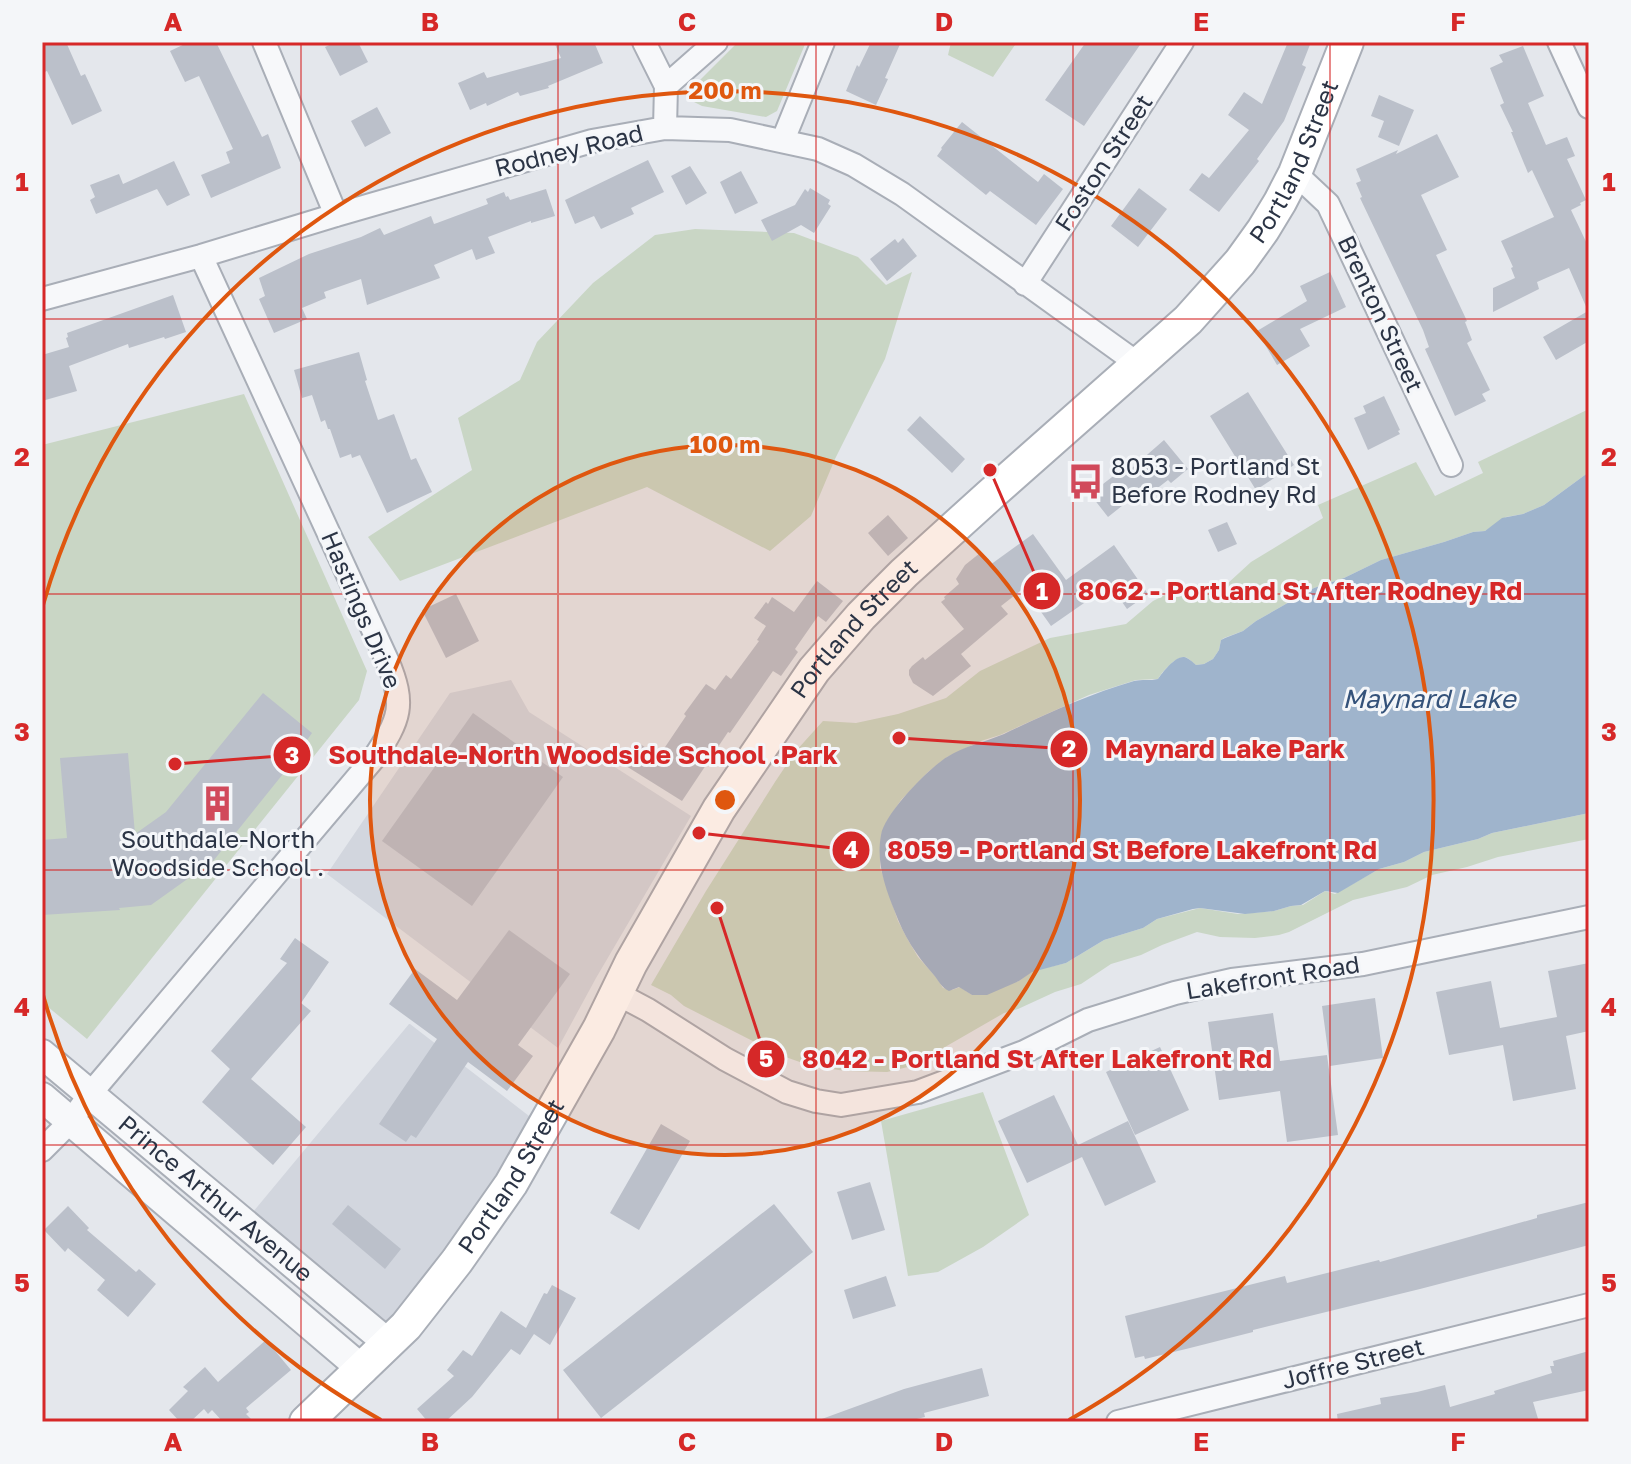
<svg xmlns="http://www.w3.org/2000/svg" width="1631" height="1464" viewBox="0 0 1631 1464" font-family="'Golos Text',sans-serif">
  <rect width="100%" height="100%" fill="#e4e7ec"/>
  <path fill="#d2d6de" d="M511 680 529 712 691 816 596 978 558 1048 327 874 450 693Z
    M409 1024H410L542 1126 389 1344 243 1224Z"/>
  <path fill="#c9d6c5" d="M738 42H806L777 111 766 117 702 106 692 101 688 92Z
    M951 42H1017L993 77 948 55Z
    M695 229 794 233 858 257 886 285 912 272 885 359 835 459 811 516 770 551 647 487 400 581 368 537 472 470 458 418 520 380 537 342 593 283 655 235Z
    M244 394 367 671 359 700 87 1039 42 1002V445Z
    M1589 409V472L1544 505 1523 514 1506 517 1485 531 1473 532 1444 542 1381 560 1344 578 1314 588 1256 621 1243 631 1224 638 1221 640 1219 650 1213 659 1204 664 1196 665C1193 663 1188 657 1184 657 1175 657 1162 672 1158 679L1136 680 1089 695 1000 735 981 741 947 757 928 772 901 800 887 821 881 835 880 867 898 921 908 940 918 957 936 977 943 988 952 990 960 987 972 995 1019 981 1032 971 1066 963 1104 940 1143 928 1157 919 1200 908 1238 914 1274 911 1291 906 1303 905 1325 891 1335 894 1379 869 1404 862 1424 852 1478 839 1492 833 1589 813V839L1498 857 1467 867 1432 875 1407 887 1353 900 1289 932 1279 935 1255 938 1220 937 1197 932 1162 945 1141 955 1111 964 1081 984 1055 992 1018 1009 1004 1013 912 1066 887 1072 846 1071 811 1066 780 1055 684 1006 671 995 651 985 706 891 775 782 795 752 823 721 856 723 898 714 946 698 980 671 1050 638 1126 624 1153 601 1185 585 1227 584 1251 562 1323 518 1318 505 1416 462 1435 496 1483 473 1478 462Z
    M983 1092 1029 1215 983 1247 938 1272 908 1276 881 1121Z"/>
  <path fill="#9fb4cc" d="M1589 472V813L1492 833 1478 839 1424 852 1404 862 1379 869 1338 893 1325 891 1301 905 1291 906 1274 911 1245 914 1200 908 1193 909 1157 919 1143 928 1104 940 1066 963 1032 972 1019 981 987 995H972L959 987 949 991C941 987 939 981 933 974 916 955 904 936 895 912 885 887 876 862 881 835 884 814 929 768 947 757 964 746 985 742 1004 734 1046 714 1089 694 1134 681 1142 679 1150 681 1158 679 1162 673 1175 656 1184 657 1187 657 1194 663 1196 665L1204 664 1213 659 1219 650 1221 640 1225 638 1243 631 1256 621 1314 588 1344 578 1381 560 1444 542 1473 532 1485 531 1502 518 1523 514 1544 505Z"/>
  <path fill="#bbc0ca" d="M42 42H66L81 76 85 74 102 111 72 125 47 71 42 73Z
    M189 42H216L262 137 268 134 281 168 211 198 201 175 230 163 226 152 233 149 199 76 185 82 170 51Z
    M336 42H358L368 62 340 76 325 47Z
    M554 42H594L603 63 548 86 549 88 520 96 518 92 487 106 486 103 470 110 458 83 484 72 487 78 561 58Z
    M871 42H901L885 78 888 79 876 105 846 91 857 65 859 67Z
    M1086 42H1142L1084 126 1045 100Z
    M1288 42H1311L1302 65 1306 67 1284 121 1257 159 1259 161 1219 212 1189 190 1202 173 1209 178 1249 130 1228 115 1244 92 1262 104Z
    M1523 46 1544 96 1528 103 1546 145 1567 137 1575 156 1567 159 1586 200 1580 203 1581 205 1571 210 1589 248V341L1556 360 1543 337 1588 311 1569 268 1537 282 1539 289 1493 312V288L1515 278 1511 268 1513 267 1501 241 1554 217 1532 170 1528 173 1511 132H1513L1500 105 1504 103 1490 68 1503 62 1499 55Z
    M1379 95 1414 110 1399 146 1378 137 1384 121 1371 116Z
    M377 107 391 133 365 147 351 121Z
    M962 122 1038 182 1044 174 1063 189 1036 225 990 191 986 195 937 156 942 149 941 148Z
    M1437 134 1459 177 1421 195 1447 250 1436 255 1467 321 1465 322 1472 340 1467 343 1490 390 1482 394 1486 401 1455 416 1425 349 1429 347 1423 330 1360 198 1362 197 1356 183 1361 181 1356 169 1398 150 1396 154Z
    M648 160 664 192 631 208 634 214 601 229 594 216 575 224 565 200Z
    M174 161 190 195 167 206 157 189 96 214 90 200 95 197 90 185 119 174 123 184Z
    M690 166 707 193 686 205 671 176Z
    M741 171 758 203 735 214 720 182Z
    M810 188 830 200 828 204 831 206 814 233 801 225 772 241 761 220 795 205 805 189 808 192Z
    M1139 188 1167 209 1138 247 1111 226Z
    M546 189 555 216 531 223V221L488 237 495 253 476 260 472 249 434 265 440 278 367 305 361 279 324 292 326 298 302 308 307 319 274 333 259 299 265 296 259 278 309 254 361 237 380 228 384 235 431 216 434 224 437 223 488 204 486 199 504 192 506 197 508 196 510 200Z
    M903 238 917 256 887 281 870 259 895 239 898 243Z
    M1330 272 1346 307 1300 329 1310 346 1277 365 1257 331 1307 301 1300 286Z
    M173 295 186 332 165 339 164 337 129 348 128 344 69 366 77 391 42 401V355L69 347 66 338 68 337 67 333Z
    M359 352 367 380 365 381 378 420 394 414 411 460 416 458 432 492 387 513 360 455 352 458 351 454 340 458 330 429H328L325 420 321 422 312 395 302 398 294 370Z
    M1248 392 1294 465 1256 490 1210 416Z
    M1384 396 1400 430 1398 431 1400 434 1368 450 1354 418 1366 413 1363 406Z
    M920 416 965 459 952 473 907 430Z
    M1164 440 1188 469 1171 483 1168 480 1137 504 1132 498 1108 517 1090 494 1129 464 1132 468Z
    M888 515 908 538 888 556 868 533Z
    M1227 522 1237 544 1218 552 1208 530Z
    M1033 534 1066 580 1114 545 1148 594 1127 609 1110 585 1051 626 1024 588 1001 606 1008 614 961 654 971 666 933 696 913 683 909 675V670L912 666 923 657 925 660 964 629 941 602 945 599 944 597 959 584 956 579 965 565 980 553 990 565Z
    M817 581 843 601 826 622 818 616 795 649 798 652 781 676 773 671 730 733 728 732 682 801 626 766 640 744 659 756 686 716 684 714 706 684 715 690 726 675 731 679 759 641 757 640 766 626 754 618 766 602 768 604 772 597 794 612Z
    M456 594 479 641 446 658 422 610Z
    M263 693 312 733 305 743 307 744 214 860 151 905 119 908 120 910 42 915V840L67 838 60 758 128 753 135 834 166 812Z
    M473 713 563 777 472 906 382 841Z
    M509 930 570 974 518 1045 533 1056 507 1091 468 1062 416 1138 411 1135 406 1142 379 1124 437 1039 389 1004 415 969 457 1000Z
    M295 938 329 962 301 1003 311 1011 251 1079 306 1127 273 1165 202 1102 230 1069 211 1051 287 963 280 959Z
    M1589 963V1031L1566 1036 1576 1089 1513 1101 1503 1045 1449 1055 1436 992 1491 981 1500 1028 1557 1017 1548 971Z
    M1375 998 1383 1058 1330 1066 1322 1006Z
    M1273 1013 1280 1061 1327 1055 1338 1135 1287 1142 1280 1091 1219 1100 1208 1022Z
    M1160 1047 1189 1110 1135 1135 1106 1072Z
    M1054 1095 1078 1145 1128 1121 1156 1182 1105 1206 1082 1157 1027 1183 998 1121Z
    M661 1124 690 1141 639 1230 610 1213Z
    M870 1182 885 1230 852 1240 837 1192Z
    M1589 1202V1245L1420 1289 1253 1330V1332L1190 1348 1145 1359 1144 1356 1135 1358 1125 1316 1285 1276 1287 1283 1379 1260 1380 1262 1537 1218V1215Z
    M774 1204 813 1252 601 1418 563 1370Z
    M348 1205 401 1249 385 1269 332 1224Z
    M68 1206 89 1228 87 1230 136 1272 139 1269 156 1284 128 1317 97 1290 105 1280 68 1248 65 1252 44 1230Z
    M886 1276 896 1306 853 1319 844 1290Z
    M552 1285 576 1298 550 1345 534 1334 520 1355 511 1349 472 1397 445 1422H428L417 1409 454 1376 447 1370 463 1350 472 1356 501 1311 526 1328 544 1293 547 1294Z
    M266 1340 291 1370 246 1408 249 1412 246 1414 254 1422H223L212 1410 208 1414 204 1409 190 1422H180L169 1410 188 1391 183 1387 205 1367 218 1382Z
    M1589 1351V1390L1533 1402 1539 1422H1338L1337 1414 1381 1404 1380 1398 1417 1392 1445 1385 1450 1407 1495 1394 1494 1391 1552 1373 1550 1366H1554L1553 1361Z
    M982 1368 989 1396 924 1413 925 1417 904 1422H820L819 1420 904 1389Z"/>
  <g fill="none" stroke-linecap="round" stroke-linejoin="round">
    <defs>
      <path id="minor" d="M264 42 336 215
        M644 42 666 86 665 128
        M1559 42 1589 107
        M666 86 716 42
        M783 140 823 42
        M1295 173 1328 204 1451 465
        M1025 284 1182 42
        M42 299 201 256 336 215 592 141 665 128 730 130 818 149 854 165 902 194 1134 361 1143 360
        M616 993 648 1010 725 1059 787 1092 816 1101 841 1105 918 1092 1024 1052 1088 1020 1175 993 1232 980 1363 964 1589 917
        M42 1150 71 1121 90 1094 374 758C400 719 406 705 387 660L201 256
        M1118 1422 1589 1305"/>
      <g id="tertiary">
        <path id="s1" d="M42 1054 389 1344"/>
        <path d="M42 1097 363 1370"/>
      </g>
      <g id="secondary">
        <path id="s2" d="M306 1422 406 1326 457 1261 511 1184 599 1029 631 963 719 809 814 670 861 616 904 573 990 495 1188 320 1240 262 1263 230 1280 202 1295 173 1347 42"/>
      </g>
    </defs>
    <use href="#minor" stroke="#a9aeb7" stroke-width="26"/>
    <use href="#tertiary" stroke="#a9aeb7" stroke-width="32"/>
    <use href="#secondary" stroke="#a9aeb7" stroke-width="36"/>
    <use href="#minor" stroke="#f7f8fa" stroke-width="22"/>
    <use href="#tertiary" stroke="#f7f8fa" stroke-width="28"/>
    <use href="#secondary" stroke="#fff" stroke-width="32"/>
  </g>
  <path fill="none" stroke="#d62828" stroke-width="2" stroke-opacity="0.55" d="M301 42V1422M558 42V1422M816 42V1422M1073 42V1422M1330 42V1422M42 319H1589M42 594H1589M42 870H1589M42 1145H1589"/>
  <circle cx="725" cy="800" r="355" fill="#df570f" fill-opacity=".12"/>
  <g fill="none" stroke="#df570f" stroke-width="4">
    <circle cx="725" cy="800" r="355"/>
    <path d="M381 1420A709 709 0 0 1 43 995M43 605A709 709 0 1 1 1069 1420"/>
  </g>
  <defs>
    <symbol id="bus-bare" viewBox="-9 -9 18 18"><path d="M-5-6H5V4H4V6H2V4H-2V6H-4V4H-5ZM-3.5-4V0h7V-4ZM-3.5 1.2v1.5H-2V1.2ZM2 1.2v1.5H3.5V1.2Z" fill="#d1495b" stroke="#f4f6f9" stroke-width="2.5" paint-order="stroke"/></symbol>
    <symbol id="building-bare" viewBox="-9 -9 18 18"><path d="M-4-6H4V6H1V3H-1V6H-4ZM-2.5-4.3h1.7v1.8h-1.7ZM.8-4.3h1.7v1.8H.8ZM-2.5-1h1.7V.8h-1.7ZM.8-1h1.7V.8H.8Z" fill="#d1495b" stroke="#f4f6f9" stroke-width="2.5" paint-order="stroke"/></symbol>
  </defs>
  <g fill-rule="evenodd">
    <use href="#bus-bare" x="1060" y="456" width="51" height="51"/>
    <use href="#building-bare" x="192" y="778" width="51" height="51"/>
  </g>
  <g text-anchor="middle" stroke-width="6" stroke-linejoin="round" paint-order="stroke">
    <g font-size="24" fill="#2b3445" stroke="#f4f6f9">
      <text transform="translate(569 151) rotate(-14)" y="8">Rodney Road</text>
      <text dy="8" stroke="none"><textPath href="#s2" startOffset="1618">Portland Street</textPath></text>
      <text transform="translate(1104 163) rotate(-57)" y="8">Foston Street</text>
      <text transform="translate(1380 314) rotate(65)" y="8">Brenton Street</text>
      <text transform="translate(361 610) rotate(67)" y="8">Hastings Drive</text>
      <text dy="8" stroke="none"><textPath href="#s2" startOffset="970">Portland Street</textPath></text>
      <text transform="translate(1273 978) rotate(-9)" y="8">Lakefront Road</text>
      <text dy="8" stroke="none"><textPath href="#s2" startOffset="322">Portland Street</textPath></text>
      <text dy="8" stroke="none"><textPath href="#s1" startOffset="226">Prince Arthur Avenue</textPath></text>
      <text transform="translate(1353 1364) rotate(-14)" y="8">Joffre Street</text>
    </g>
    <g font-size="24" fill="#2b3445" stroke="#f4f6f9" text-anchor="start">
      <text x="1111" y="475">8053 - Portland St<tspan x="1111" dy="28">Before Rodney Rd</tspan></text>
      <text x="218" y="848" text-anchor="middle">Southdale-North<tspan x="218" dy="28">Woodside School .</tspan></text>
    </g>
    <g font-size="26" font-style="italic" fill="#34527a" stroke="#f4f6f9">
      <text x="1429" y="708">Maynard Lake</text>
    </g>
  </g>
  <circle cx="725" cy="800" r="12" fill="#df570f" stroke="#f4f6f9" stroke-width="4"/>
  <g font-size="24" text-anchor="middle" font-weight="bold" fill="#df570f" stroke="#f4f6f9" stroke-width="6" stroke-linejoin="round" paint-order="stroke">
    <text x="725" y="99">200 m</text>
    <text x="725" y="453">100 m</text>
  </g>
  <path fill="none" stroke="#d62828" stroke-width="3" d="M990 470L1042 591M899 738L1069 749M175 764L292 755M699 833L851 850M717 908L766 1059"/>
  <g fill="#d62828" stroke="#f4f6f9" stroke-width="3">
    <circle cx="990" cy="470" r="8"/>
    <circle cx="899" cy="738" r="8"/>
    <circle cx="175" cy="764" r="8"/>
    <circle cx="699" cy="833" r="8"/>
    <circle cx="717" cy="908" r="8"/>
    <circle cx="1042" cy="591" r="20"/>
    <circle cx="1069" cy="749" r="20"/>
    <circle cx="292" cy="755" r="20"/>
    <circle cx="851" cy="850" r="20"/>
    <circle cx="766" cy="1059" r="20"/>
  </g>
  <g font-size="24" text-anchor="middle" font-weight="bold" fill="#fff">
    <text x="1042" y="600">1</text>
    <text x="1069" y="757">2</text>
    <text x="292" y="764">3</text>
    <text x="851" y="858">4</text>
    <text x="766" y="1067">5</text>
  </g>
  <g font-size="26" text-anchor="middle" font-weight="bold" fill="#d62828" stroke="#f4f6f9" stroke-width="6" stroke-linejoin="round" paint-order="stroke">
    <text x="1300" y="600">8062 - Portland St After Rodney Rd</text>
    <text x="1225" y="758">Maynard Lake Park</text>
    <text x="583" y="764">Southdale-North Woodside School .Park</text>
    <text x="1132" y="859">8059 - Portland St Before Lakefront Rd</text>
    <text x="1037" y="1068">8042 - Portland St After Lakefront Rd</text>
  </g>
  <rect width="1631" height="1464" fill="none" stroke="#f4f6f9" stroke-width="88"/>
  <rect x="44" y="44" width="1543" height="1376" fill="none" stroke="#d62828" stroke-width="3"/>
  <g font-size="26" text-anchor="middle" font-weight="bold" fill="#d62828">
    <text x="173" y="31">A</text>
    <text x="430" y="31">B</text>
    <text x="687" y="31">C</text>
    <text x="944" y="31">D</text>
    <text x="1201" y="31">E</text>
    <text x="1458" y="31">F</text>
    <text x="22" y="191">1</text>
    <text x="1609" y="191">1</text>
    <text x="22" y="466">2</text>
    <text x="1609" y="466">2</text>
    <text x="22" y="741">3</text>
    <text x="1609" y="741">3</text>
    <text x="22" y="1016">4</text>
    <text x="1609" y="1016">4</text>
    <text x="22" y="1292">5</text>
    <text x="1609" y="1292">5</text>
    <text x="173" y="1451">A</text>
    <text x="430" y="1451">B</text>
    <text x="687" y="1451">C</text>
    <text x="944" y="1451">D</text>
    <text x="1201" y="1451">E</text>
    <text x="1458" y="1451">F</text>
  </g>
</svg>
